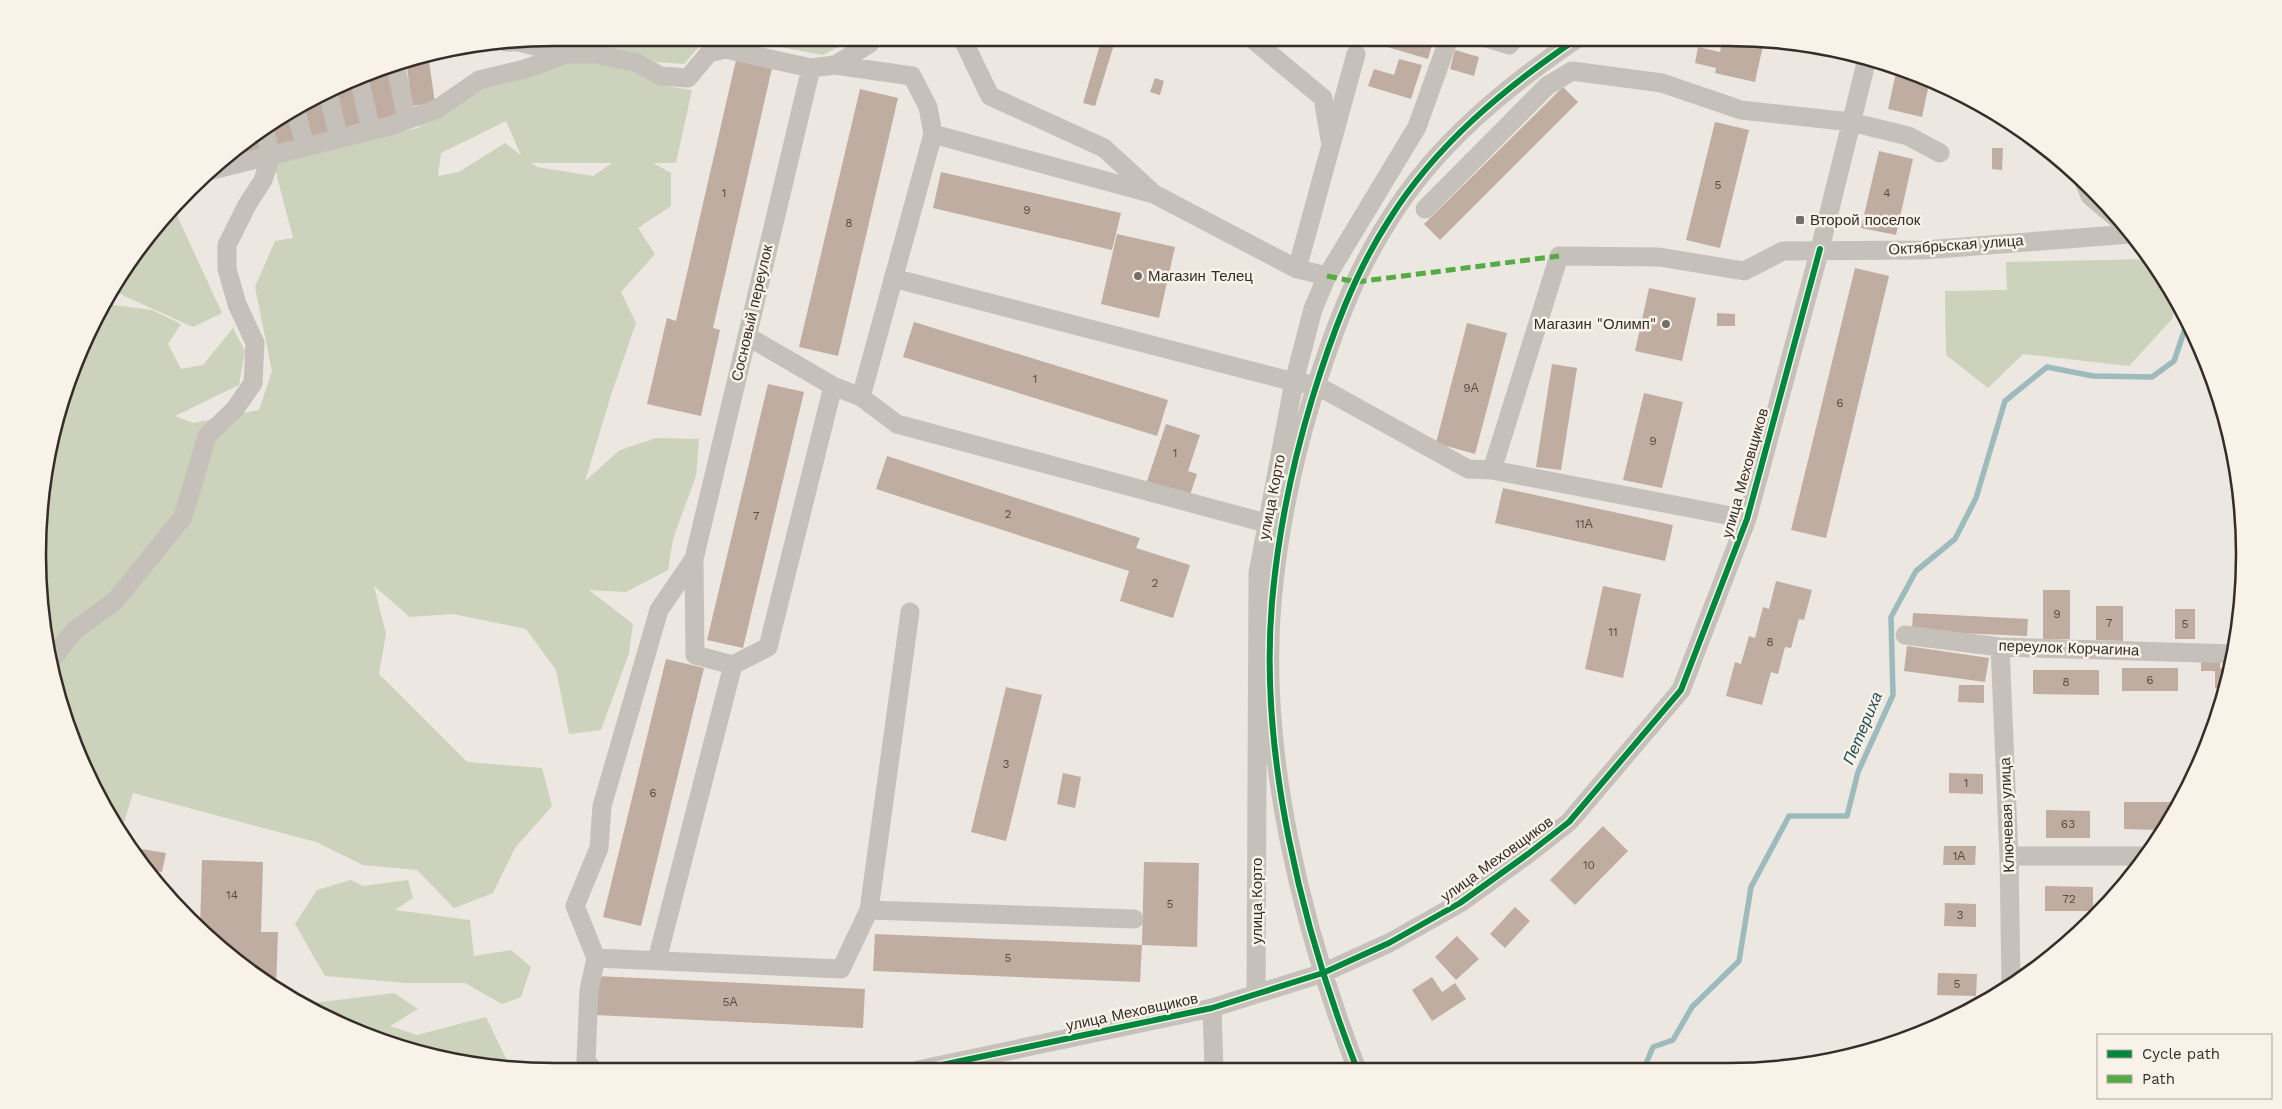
<svg xmlns="http://www.w3.org/2000/svg" width="2282" height="1109" viewBox="0 0 2282 1109" font-family="'Work Sans',sans-serif">
  <rect width="100%" height="100%" fill="#ece7e0"/>
  <path fill="#ccd2bb" fill-rule="evenodd" d="M555 38H705L704 41 684 64 656 62 634 52 564 45 543 39Z
    M732 38H855L823 55Z
    M568 58 632 66 666 86 692 90 676 163H653L671 173V206L638 228 655 254 621 292 636 323 611 395 585 481 620 450 656 438 699 439 696 476 673 539 668 570 626 592 589 590 633 624 629 653 601 730 569 734 556 670 526 629 453 614 410 617 374 586 386 634 379 674 467 762 542 768 552 806 515 848 493 893 454 908 417 870 363 865 316 842 133 793 121 832 91 783 65 720 42 622 38 554 47 453 77 357 104 302 106 304 152 310 181 324 168 344 181 369 203 365 233 328 245 351 239 385 175 416 193 423 259 410 272 371 255 287 275 241 293 238 273 161 417 128 481 85ZM506 121 521 155 505 143 459 172 438 176 441 153ZM531 163H611V164L593 176 537 167Z
    M173 207 222 313 193 327 111 290 166 214Z
    M2151 259 2174 298 2173 318 2129 366 2023 354 1988 388 1946 355 1945 291 2007 290 2006 262Z
    M351 880 363 886 408 880 413 898 395 910 470 920 474 956 511 950 531 967 521 997 502 1004 465 983H406L325 976 295 924 317 890Z
    M394 993 418 1009 390 1026 417 1035 486 1017 510 1067 453 1062 356 1032 305 1004Z"/>
  <g fill="none" stroke-linecap="round" stroke-linejoin="round">
    <path stroke="#9dbbbc" stroke-width="5.5" d="M1644 1068 1653 1047 1673 1040 1692 1007 1739 961 1751 887 1789 816H1847L1858 772 1893 695 1891 617 1916 571 1955 539 1976 498 2005 401 2047 367 2093 376 2152 377 2174 361 2187 323"/>
  </g>
  <path fill="#bfada2" d="M1102 38H1116L1095 106 1083 103Z
    M1379 38H1434L1428 59 1377 44Z
    M1723 38 1764 41 1755 82 1715 73 1716 68 1695 63 1698 47 1720 52Z
    M1455 50 1479 57 1474 76 1450 69Z
    M428 54 435 103 412 106 406 60Z
    M1399 59 1422 65 1411 99 1368 86 1374 69 1394 75Z
    M736 60 772 68 713 328 720 330 701 416 647 404 667 318 676 321Z
    M387 65 399 115 374 121 363 76Z
    M1897 68 1930 79 1922 117 1888 109Z
    M1155 78 1164 81 1160 95 1150 92Z
    M355 80 365 122 343 128 334 90Z
    M1563 87 1578 102 1440 240 1424 224Z
    M860 89 898 98 838 356 799 347Z
    M323 95 332 135 309 140 301 105Z
    M290 111 297 143 274 148 269 125Z
    M1715 122 1749 130 1720 248 1686 240Z
    M260 131 265 151 243 157 240 144Z
    M1992 148H2003L2002 170 1992 169Z
    M1879 151 1913 159 1896 235 1861 228Z
    M941 172 1121 213 1112 250 933 208Z
    M1117 234 1175 247 1159 318 1101 304Z
    M1855 268 1889 276 1826 538 1791 530Z
    M1649 288 1696 298 1682 361 1635 351Z
    M1717 313 1735 314V326H1717Z
    M914 322 1168 400 1157 436 903 357Z
    M1467 323 1507 333 1475 454 1436 443Z
    M1552 364 1577 368 1561 470 1536 467Z
    M768 384 804 392 743 648 707 640Z
    M1644 393 1683 402 1662 488 1623 480Z
    M1166 424 1200 435 1188 471 1197 474 1186 507 1143 493Z
    M887 456 1140 538 1136 548 1190 565 1173 618 1120 601 1129 571 876 489Z
    M1503 488 1673 525 1665 561 1495 523Z
    M1776 581 1812 590 1804 620 1799 619 1791 648 1785 647 1778 674 1771 672 1762 705 1726 696 1735 662 1741 664 1749 636 1755 638 1763 607 1769 609Z
    M1603 586 1641 594 1623 678 1585 669Z
    M2043 590H2070V639H2043Z
    M2096 606H2123V641L2096 640Z
    M2175 609H2195V639H2175Z
    M1913 613 2028 619 2027 636 1912 631Z
    M1907 646 1989 658 1985 682 1904 671Z
    M666 659 704 668 641 926 603 917Z
    M2201 659H2220V668H2231L2225 688H2215V671H2201Z
    M2122 668H2178V691H2122Z
    M2033 670H2099V695L2033 694Z
    M1959 685H1984V703L1958 702Z
    M1006 687 1042 695 1006 841 971 832Z
    M1063 773 1081 777 1075 808 1057 804Z
    M1949 773 1983 774V794L1949 793Z
    M2124 802H2177L2161 830 2124 829Z
    M2046 810 2090 811V838H2046Z
    M1603 826 1628 851 1575 905 1550 880Z
    M1944 846H1976L1975 865H1943Z
    M135 848 166 853 162 872 145 869 134 853Z
    M202 860 263 862 261 932H278L276 989 213 943 200 929Z
    M1144 862 1199 863 1197 947 1142 945Z
    M2045 886 2093 887V911H2045Z
    M1945 903 1976 904V927L1944 926Z
    M1515 907 1530 921 1505 948 1490 934Z
    M875 934 1142 945 1140 982 873 971Z
    M1457 936 1479 959 1456 980 1435 957Z
    M1938 973 1977 974 1976 996 1937 995Z
    M597 976 865 989 863 1028 595 1015Z
    M1432 977 1442 992 1455 983 1466 999 1432 1021 1412 990Z"/>
  <g fill="none" stroke-linecap="round" stroke-linejoin="round">
    <path stroke="#c5c0ba" stroke-width="19" d="M962 38 990 96 1104 148 1154 194 1297 269 1327 276
      M1251 38 1323 98 1330 140
      M1486 38 1509 45 1515 38
      M506 42H519L566 54H595L635 62 661 76 688 78 709 53 725 49 811 68 835 65 869 44 874 38
      M395 63 407 120
      M835 65 912 76 928 107 933 134
      M359 78 371 130
      M328 92 339 139
      M295 107 305 147
      M212 170 390 126 437 109 479 80 525 69 566 54
      M2084 181 2090 196 2120 221
      M1425 209 1547 86 1572 71 1662 83 1741 110 1851 122 1908 136 1940 153
      M1297 269 1356 54
      M893 278 1294 382 1316 385 1468 469 1492 470 1747 519
      M747 336 833 386 861 397 897 424 1266 523
      M861 397 933 134 1154 194
      M1492 470 1559 256 1659 257 1744 271 1783 251 1924 250 2130 234
      M1905 635 2000 647 2235 654
      M2000 647 2009 856 2011 983
      M51 660 75 630 115 601 183 517 207 436 235 409 253 383 255 343 237 304 227 269V245L247 205 263 180 271 156 264 128
      M733 665 695 655 694 559 811 68
      M2009 856H2145
      M869 910 910 612
      M596 958 841 969 869 910 1134 919
      M657 960 733 665 768 647 833 386
      M1256 994 1258 573 1294 382 1313 309 1327 276 1417 127 1449 38
      M1212 1008 1214 1069
      M1357 1069C1302 928 1259 754 1272 602 1278 534 1292 465 1312 399 1331 337 1354 274 1389 220 1436 144 1506 87 1578 38
      M918 1070 1212 1008 1323 973 1389 943 1460 903 1528 854 1569 822 1681 690 1747 519 1820 249 1867 59
      M594 1071 586 1061 589 990 596 958 575 906 599 848 602 806 659 610 694 559"/>
    <path stroke="#55ab44" stroke-width="5" stroke-dasharray="10 5" stroke-linecap="butt" d="M1327 276 1356 282 1559 256"/>
    <defs>
      <path id="cycleway" d="M1357 1069C1302 928 1259 754 1272 602 1278 534 1292 465 1312 399 1331 337 1354 274 1389 220 1436 144 1506 87 1578 38
        M918 1070 1212 1008 1323 973 1389 943 1460 903 1528 854 1569 822 1681 690 1747 519 1820 249"/>
    </defs>
    <use href="#cycleway" stroke="#f9f2e8" stroke-width="9"/>
    <use href="#cycleway" stroke="#00873e" stroke-width="6"/>
  </g>
  <g fill="#766e68" stroke="#f9f2e8" stroke-width="2">
    <rect x="1795" y="215" width="10" height="10" rx="2.5"/>
    <circle cx="1138" cy="276" r="5"/>
    <circle cx="1666" cy="324" r="5"/>
  </g>
  <g text-anchor="middle" stroke-width="5" stroke-linejoin="round" paint-order="stroke">
    <g font-size="12" fill="#584d46">
      <text x="1718" y="189">5</text>
      <text x="724" y="197">1</text>
      <text x="1887" y="197">4</text>
      <text x="1027" y="214">9</text>
      <text x="849" y="227">8</text>
      <text x="1035" y="383">1</text>
      <text x="1471" y="392">9А</text>
      <text x="1840" y="407">6</text>
      <text x="1653" y="445">9</text>
      <text x="1175" y="457">1</text>
      <text x="1008" y="518">2</text>
      <text x="756" y="520">7</text>
      <text x="1584" y="528">11А</text>
      <text x="1155" y="587">2</text>
      <text x="2057" y="618">9</text>
      <text x="2109" y="627">7</text>
      <text x="2185" y="628">5</text>
      <text x="1613" y="636">11</text>
      <text x="1770" y="646">8</text>
      <text x="2150" y="684">6</text>
      <text x="2066" y="686">8</text>
      <text x="1006" y="768">3</text>
      <text x="1966" y="787">1</text>
      <text x="653" y="797">6</text>
      <text x="2068" y="828">63</text>
      <text x="1959" y="860">1А</text>
      <text x="1589" y="869">10</text>
      <text x="232" y="899">14</text>
      <text x="2069" y="903">72</text>
      <text x="1170" y="908">5</text>
      <text x="1960" y="919">3</text>
      <text x="1008" y="962">5</text>
      <text x="1957" y="988">5</text>
      <text x="730" y="1006">5А</text>
    </g>
    <g font-size="15" fill="#362d28" stroke="#f9f2e8" text-anchor="start">
      <text x="1810" y="225">Второй поселок</text>
      <text x="1148" y="281">Магазин Телец</text>
      <text x="1656" y="329" text-anchor="end">Магазин "Олимп"</text>
    </g>
    <g font-size="15" fill="#362d28" stroke="#f9f2e8">
      <text transform="translate(1956 245) rotate(-4)" y="5">Октябрьская улица</text>
      <text transform="translate(752 313) rotate(-77)" y="5">Сосновый переулок</text>
      <text transform="translate(1745 473) rotate(-74)" y="5">улица Меховщиков</text>
      <text transform="translate(1272 497) rotate(-79)" y="5">улица Корто</text>
      <text transform="translate(2069 648) rotate(2)" y="5">переулок Корчагина</text>
      <text transform="translate(2007 815) rotate(-92)" y="5">Ключевая улица</text>
      <text transform="translate(1497 859) rotate(-36)" y="5">улица Меховщиков</text>
      <text transform="translate(1257 901) rotate(-90)" y="5">улица Корто</text>
      <text transform="translate(1132 1012) rotate(-12)" y="5">улица Меховщиков</text>
    </g>
    <g font-size="16" font-style="italic" fill="#1f4f56" stroke="#f9f2e8">
      <text transform="translate(1862 728) rotate(-67)" y="6">Петериха</text>
    </g>
  </g>
  <path d="M0 0H2282V1109H0ZM554 46H1728A508 508 0 0 1 2236 554V555A508 508 0 0 1 1728 1063H554A508 508 0 0 1 46 555V554A508 508 0 0 1 554 46Z" fill="#f9f2e8" fill-rule="evenodd"/>
  <path fill="none" stroke="#362d28" stroke-width="2.5" d="M554 46H1728A508 508 0 0 1 2236 554V555A508 508 0 0 1 1728 1063H554A508 508 0 0 1 46 555V554A508 508 0 0 1 554 46Z"/>
  <rect x="2097" y="1034" width="175" height="65" fill="#f9f2e8" stroke="#aba39b"/>
  <rect x="2107" y="1050" width="25" height="8" fill="#00873e" stroke="#aba39b"/>
  <text x="2142" y="1059" font-size="15" fill="#362d28">Cycle path</text>
  <rect x="2107" y="1075" width="25" height="8" fill="#55ab44" stroke="#aba39b"/>
  <text x="2142" y="1084" font-size="15" fill="#362d28">Path</text>
</svg>
